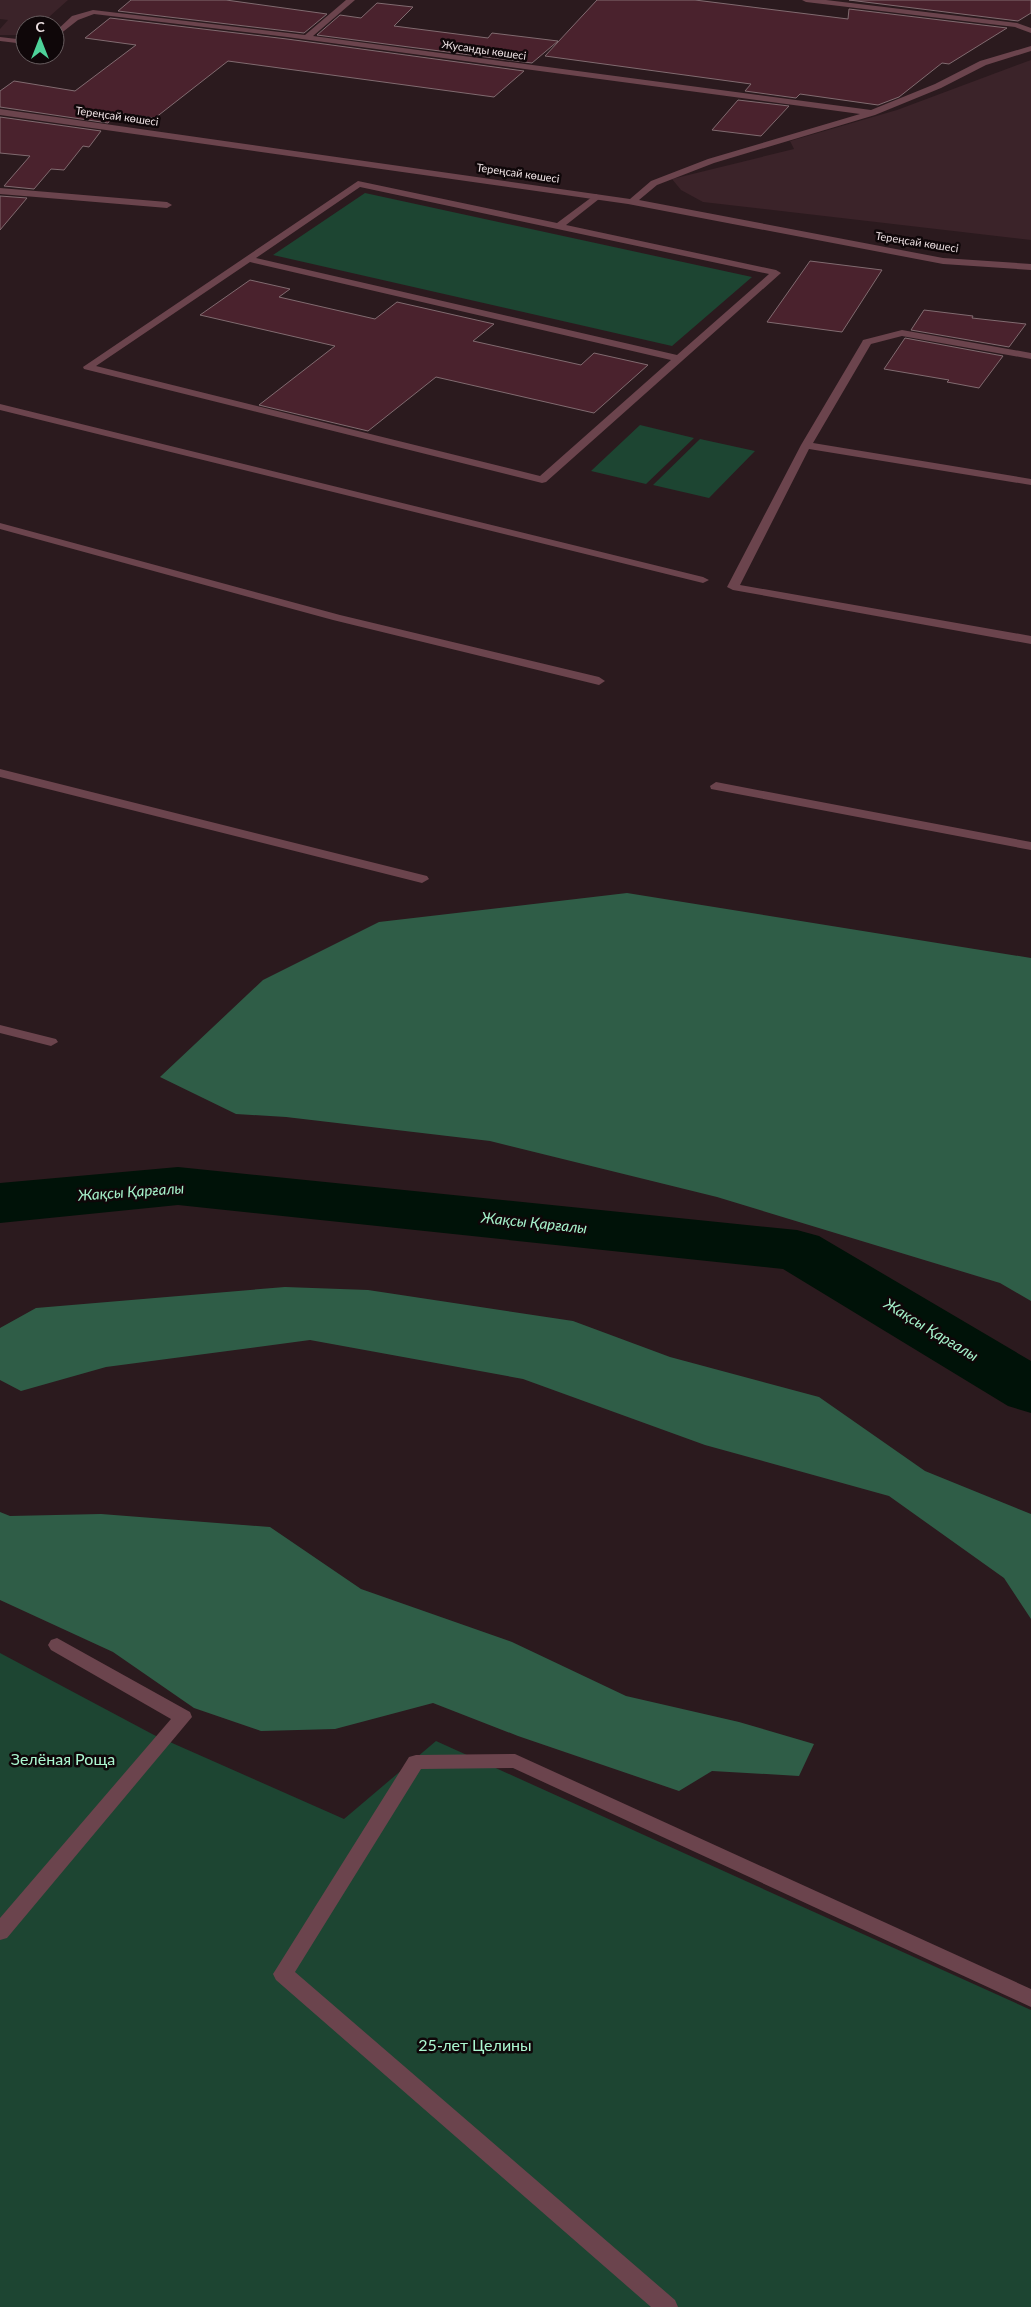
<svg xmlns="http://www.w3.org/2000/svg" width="1031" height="2307" viewBox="0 0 1031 2307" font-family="Lato,sans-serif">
  <rect width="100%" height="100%" fill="#2b1a1e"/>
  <path fill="#3b2329" d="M0 0H68L40 25H25V35H0V29L8 20 0 19Z
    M1031 60V240L703 202 681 190 672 179 794 149 790 141 897 110Z"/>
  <path fill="#1d4532" d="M365 193 752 277 672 346 273 255Z
    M640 425 694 438 646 484 591 471Z
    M700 439 755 451 709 498 653 485Z
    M0 1653 154 1735 344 1819 436 1741 1031 2010V2307H0Z"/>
  <path fill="#2f5d47" d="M627 893 1031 958V1301L1000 1283 717 1197 490 1141 286 1117 236 1114 160 1077 263 980 379 922Z
    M285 1287 368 1290 573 1321 670 1357 819 1397 925 1471 1031 1514V1619L1004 1578 889 1496 705 1445 523 1379 310 1340 106 1367 21 1391 0 1380V1328L36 1308Z
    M0 1512 10 1516 101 1514 270 1527 361 1589 512 1642 626 1696 739 1722 814 1744 799 1776 712 1771 679 1791 518 1736 433 1703 335 1729 261 1731 194 1708 113 1652 0 1600Z"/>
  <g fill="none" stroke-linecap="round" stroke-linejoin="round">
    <path fill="#001208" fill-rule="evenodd" d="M178 1167 797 1230 819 1236 1031 1361V1413L1008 1406 783 1269 178 1205 0 1223V1183Z"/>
  </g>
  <path fill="#4a222d" stroke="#816b70" d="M131 0H226L327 14 304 33 118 11Z
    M597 0H695L848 19 849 9 1007 28 949 64 942 63 899 97 878 105 800 94 796 98 745 91 751 84 545 56Z
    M849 0H1031V13L1018 21Z
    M377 3 413 7 394 26 488 38 492 33 558 41 532 63 317 35 340 15 361 18Z
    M110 18 287 39 524 71 494 97 228 61 155 118 116 113 108 123 0 107V91L14 81 75 91 136 45 85 38Z
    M738 100 789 106 761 136 712 130Z
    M0 117 101 131 89 147 83 146 64 170 51 169 34 189 4 186 30 156 0 153Z
    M0 196 27 198 0 230Z
    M810 261 882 270 842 332 767 322Z
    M250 280 290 289 279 297 375 319 397 302 494 324 473 341 581 365 594 353 648 365 594 413 436 377 368 431 259 405 335 346 200 315Z
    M924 310 973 316 972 318 1026 324 1009 347 911 330Z
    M905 338 1003 356 979 388 947 382 949 380 884 369Z"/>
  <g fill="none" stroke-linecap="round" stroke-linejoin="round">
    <path fill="#6b444d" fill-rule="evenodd" d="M358 181 557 223 596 194 601 197 599 199 566 225 776 270 781 273 546 482 542 483 84 369 83 367ZM360 187 769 274 677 355 256 258ZM250 262 671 360 540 476 96 366Z
      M902 330 1031 353V359L902 336 871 344 813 443 1031 479V485L809 449 740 585 1031 636V644L733 590 727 587 801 445 862 342 863 340Z
      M0 404 703 577 709 580 703 583 0 410Z
      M0 523 340 615 599 677 605 681 599 685 333 620 0 529Z
      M0 769 427 876 429 879 422 883 0 777Z
      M716 782 1031 842V850L711 789 710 786Z
      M0 1025 56 1039 58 1042 51 1046 0 1033Z
      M57 1638 190 1712 192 1717 7 1938 0 1940V1918L171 1719 51 1650 48 1645 51 1640Z
      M515 1754 1031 1989V2007L513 1768 421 1769 295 1972 675 2300 678 2307H651L276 1980 273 1974 409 1757 416 1755Z"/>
    <path fill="#6b444d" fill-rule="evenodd" d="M346 0H355L313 36 871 110 935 84 980 61 1031 46V51L986 65 941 88 875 115 714 163 657 185 639 200 943 258 1031 264V270L943 264 628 204 0 115V109L630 199 651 181 708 159 860 114 287 37 94 14 78 20 55 38V32L72 16 93 10 305 35Z
      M802 0H826L1017 23 1031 28V33L1015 27 806 2Z
      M0 37 25 40V44L0 41Z
      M0 188 167 202 172 205 167 208 0 194Z"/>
  </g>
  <g text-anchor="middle" stroke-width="5" stroke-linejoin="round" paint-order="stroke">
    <g font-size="11" fill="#ebdfe1" stroke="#0f0709">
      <text transform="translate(484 50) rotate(8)" y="4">Жусанды көшесі</text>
      <text transform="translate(117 116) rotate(8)" y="4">Тереңсай көшесі</text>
      <text transform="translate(518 173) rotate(8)" y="4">Тереңсай көшесі</text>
      <text transform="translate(917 242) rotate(9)" y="4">Тереңсай көшесі</text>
    </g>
    <g font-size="15" font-style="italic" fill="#a5f1ca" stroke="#0f0709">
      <text transform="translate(131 1192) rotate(-4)" y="5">Жақсы Қарғалы</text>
      <text transform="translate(534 1223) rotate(6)" y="5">Жақсы Қарғалы</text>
      <text transform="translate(931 1330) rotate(31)" y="5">Жақсы Қарғалы</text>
    </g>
    <g font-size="16" fill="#acf8d1" stroke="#0f0709">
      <text x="63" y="1765">Зелёная Роща</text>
      <text x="475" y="2051">25-лет Целины</text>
    </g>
  </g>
  <g transform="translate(40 40)"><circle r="24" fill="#0f0709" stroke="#675d5f"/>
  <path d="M0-4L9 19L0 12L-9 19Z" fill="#4ed39a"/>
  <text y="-8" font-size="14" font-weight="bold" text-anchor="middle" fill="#ebdfe1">С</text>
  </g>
</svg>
